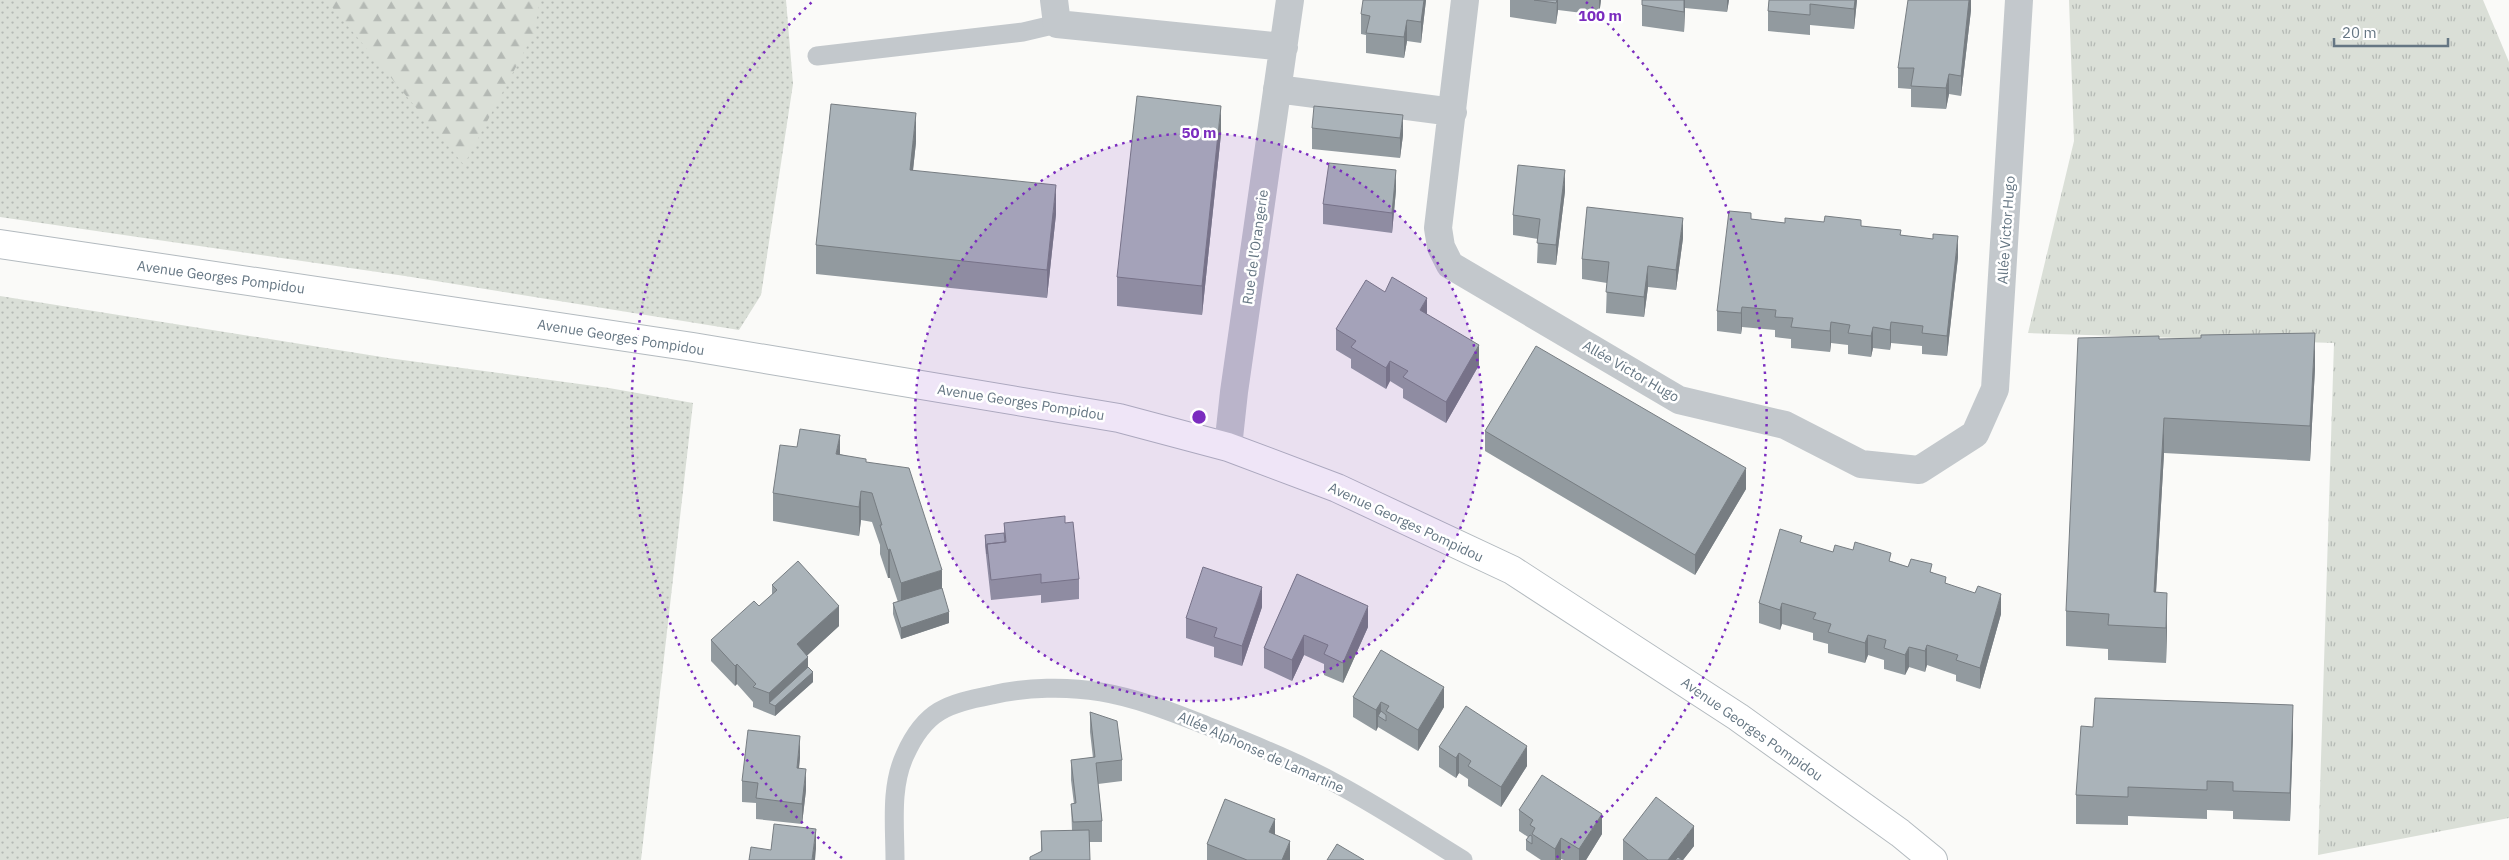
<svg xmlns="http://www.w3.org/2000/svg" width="2509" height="860" viewBox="0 0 2509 860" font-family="'IBM Plex Sans',sans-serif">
  <defs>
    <pattern id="grass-dots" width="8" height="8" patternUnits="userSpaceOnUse" patternTransform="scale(1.25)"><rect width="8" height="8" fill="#dadfd7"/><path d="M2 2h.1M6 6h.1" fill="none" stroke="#b4b9b4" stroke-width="1.8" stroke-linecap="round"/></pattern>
    <pattern id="forest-firs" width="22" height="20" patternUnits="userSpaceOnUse" patternTransform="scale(1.25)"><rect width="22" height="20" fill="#dadfd7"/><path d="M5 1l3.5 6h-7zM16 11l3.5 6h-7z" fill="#b4b9b4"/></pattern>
    <pattern id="park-tufts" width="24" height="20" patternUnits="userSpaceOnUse" patternTransform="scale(1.25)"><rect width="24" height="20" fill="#dadfd7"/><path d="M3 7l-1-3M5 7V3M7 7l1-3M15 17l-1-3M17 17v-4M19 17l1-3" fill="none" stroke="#b4b9b4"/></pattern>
  </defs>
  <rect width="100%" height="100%" fill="#fafaf8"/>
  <path fill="url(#grass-dots)" d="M0 0H786L793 84 761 295 739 330 405 276 0 217Z
    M0 296 388 358 609 388 693 403 641 860H0Z"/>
  <path fill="url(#forest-firs)" d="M326 0H540L534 33 464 165Z"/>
  <path fill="url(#park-tufts)" d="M2069 0H2483L2509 62V818L2318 855 2334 343 2028 333 2074 141Z"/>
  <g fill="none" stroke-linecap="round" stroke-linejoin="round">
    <defs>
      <path id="secondary" d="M0 244 693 347 1119 418 1228 447 1337 488 1512 570 1738 717 1900 833 1933 860"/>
    </defs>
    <use href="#secondary" stroke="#b3babf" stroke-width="30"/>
    <path stroke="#c3c8cc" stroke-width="19" d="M817 56 1023 32 1057 24
      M895 860C895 826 890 787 905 755 925 710 947 704 992 695 1027 687 1067 686 1101 692 1137 698 1172 712 1205 725 1249 743 1295 761 1337 784 1380 807 1421 834 1463 860"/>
    <path stroke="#c3c8cc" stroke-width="28" d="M1054 0 1057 24 1284 47
      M1465 0 1438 228 1441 247 1450 265 1679 400 1785 425 1861 464 1919 470 1975 434 1995 389 2019 0
      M1277 89 1453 112
      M1228 447 1234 392 1290 0"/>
    <use href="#secondary" stroke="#fff" stroke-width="28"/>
  </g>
  <path fill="#929a9f" d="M1426 0 1421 43 1407 41 1404 58 1366 53V35L1361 34V14Z
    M1510 0H1601L1599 15 1558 10 1556 24 1510 17Z
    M1642 0H1729L1727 12 1685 8 1684 32 1642 26Z
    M1769 0H1857L1854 29 1810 25V35L1768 31V11Z
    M1971 0V10L1961 96 1949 94 1946 109 1911 107V89L1898 88V68Z
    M1312 128 1403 135 1400 158 1312 149Z
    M1221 134 1202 315 1117 306V277Z
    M916 142 913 170 1056 214 1047 298 816 274V245Z
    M1396 190 1392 233 1323 224V204Z
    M1565 191 1556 265 1537 263 1538 239 1513 235V215Z
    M1751 219 1785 223 1861 226 1901 235 1958 257 1947 356 1922 354V346L1891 343 1890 350 1873 348 1871 357 1848 354V345L1831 343 1830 352 1791 348V339L1775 337V330L1742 327 1741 334 1717 331V311Z
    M1683 238 1676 290 1648 287 1644 317 1606 313 1607 283 1582 279V259Z
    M1385 292 1427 314 1479 365 1446 423 1403 398V389L1390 381 1386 389 1351 368V359L1336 350V329Z
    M2159 339 2315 368 2310 461 2164 453 2156 592 2167 628 2166 663 2108 660V649L2066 646V611Z
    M1485 431 1746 489 1695 575 1485 451Z
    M840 454 866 462 942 588 949 623 901 639 893 614V603L898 602 890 578H888L880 554V545L872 522 861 520 859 536 773 521V493Z
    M1004 523H1065L1079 579V599L1041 603V595L991 600 985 546V535L1004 533Z
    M1802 543 1833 552 1891 561 1908 567 1932 572 1946 584 2001 614 1980 689 1956 681V675L1927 665 1925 672 1909 667 1905 675 1884 669V660L1868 655 1865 663 1828 653V644L1813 640V633L1782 624 1780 630 1759 623V603Z
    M1297 574 1368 627 1343 683 1324 675V664L1304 655 1292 681 1264 668V648Z
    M772 585 839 626 807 655 808 667 813 682 775 716 753 707V702L737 684 735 686 711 661V640L759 606 772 595Z
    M1262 607 1242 666 1214 657V647L1186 638V618Z
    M1353 697 1444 707 1418 751 1378 727 1376 731 1353 717Z
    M1090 712 1122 760V781L1098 784 1102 821V842H1090L1041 851V831H1072L1071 804H1074L1071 780V760L1093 758 1090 732Z
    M2293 734 2290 821 2233 819V811L2207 810V819L2128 816V825L2076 824V795Z
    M1439 747 1527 766 1501 807 1468 786V779L1459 773 1456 778 1439 767Z
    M800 757 799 768 806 790 802 824 756 819V803L742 802V781Z
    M1519 810 1602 834 1586 860H1564L1561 859V860H1541L1526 850V840L1528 837 1519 831Z
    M1275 835 1290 860H1207V844Z
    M1623 840 1694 846 1683 860H1623Z"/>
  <path fill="#777d82" d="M1424 0H1426L1421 43V22Z
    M1557 0H1558V10L1556 24Z
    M1599 0H1601L1599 15Z
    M1684 0H1685V8L1684 32Z
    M1727 0H1729L1727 12Z
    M1855 0H1857L1854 29V9Z
    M1969 0H1971V10L1961 96V76Z
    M1407 20V41L1404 58V37Z
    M1949 74V94L1946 109V88Z
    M1221 106V134L1202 315V286Z
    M916 113V142L910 198V170Z
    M1403 115V135L1400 158V138Z
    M1396 170V190L1392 233V213Z
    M1565 170V191L1556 265V245Z
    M1056 185V214L1047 298V270Z
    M1683 218V238L1676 290V270Z
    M1958 236V257L1947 356V336Z
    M1648 266V287L1644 317V297Z
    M1427 298V319L1420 310Z
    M1742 307V327L1741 334V313Z
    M1831 322V343L1830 352V331Z
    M1891 322V343L1890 350V330Z
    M1873 327V348L1871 357V336Z
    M2315 333V368L2310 461V426Z
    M1479 345V365L1446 423V402Z
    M1390 361V381L1386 389V368Z
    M2164 418V453L2154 627V592Z
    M840 435V464L836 454Z
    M1746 468V489L1695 575V555Z
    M861 491V520L859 536V507Z
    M890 549V578H888V550Z
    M942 570V598L901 612V583Z
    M1262 587V607L1242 666V646Z
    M2167 593V628L2166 663V628Z
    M2001 594V614L1980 689V668Z
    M1782 603V624L1780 630V610Z
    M839 606V626L797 665V644Z
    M1368 606V627L1343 683V663Z
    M949 612V623L901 639V628Z
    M1304 635V655L1292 681V660Z
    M1868 635V655L1865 663V643Z
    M1927 645V665L1925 672V651Z
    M1909 647V667L1905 675V655Z
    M808 657V676L813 672V682L775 716V706L769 703V693Z
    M737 664V684L735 686V666Z
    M1444 687V707L1418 751V730Z
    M1381 702V718L1378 716V727L1376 731V710Z
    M2293 705V734L2290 821V793Z
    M800 736V757L797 788V768Z
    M1527 746V766L1501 807V787Z
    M1459 753V773L1456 778V758Z
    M806 769V790L802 824V804Z
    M1602 814V834L1586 860H1579V849Z
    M1275 819V839L1269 832Z
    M1694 826V846L1683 860H1668Z
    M816 829V849L815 860H812Z
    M1561 838V860H1555V849Z
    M1290 841V860H1282Z"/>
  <path fill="#aab3b9" stroke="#777d82" d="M1363 0H1424L1421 22 1407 20 1404 37 1366 33 1370 16 1361 14Z
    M1534 0H1557L1556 3Z
    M1642 0H1684V12L1642 5Z
    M1769 0H1855L1854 9 1810 4V15L1768 11Z
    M1908 0H1969L1961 76 1949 74 1946 88 1911 86 1914 68H1898Z
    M1137 96 1221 106 1202 286 1117 277Z
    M831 104 916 113 910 170 1056 185 1047 270 816 245Z
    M1314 106 1403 115 1400 138 1312 128Z
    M1329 163 1396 170 1392 213 1323 204Z
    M1518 165 1565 170 1556 245 1537 243 1540 219 1513 215Z
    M1587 207 1683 218 1676 270 1648 266 1644 297 1606 292 1609 262 1582 259Z
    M1729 211 1751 213V219L1785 223V218L1824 222 1825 216 1861 220V226L1901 230 1900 235 1933 239V234L1958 236 1947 336 1922 333 1923 326 1891 322 1890 330 1873 327 1871 336 1848 333 1850 325 1831 322 1830 331 1791 327 1793 318 1775 317 1776 310 1742 307 1741 313 1717 311Z
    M1392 277 1427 298 1420 310 1479 345 1446 402 1403 377 1408 371 1390 361 1386 368 1351 347 1356 341 1336 329 1366 280 1385 292Z
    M2315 333 2310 426 2164 418 2154 592 2167 593 2166 628 2108 625 2109 614 2066 611 2078 338 2159 336V339L2201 338V335Z
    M1536 346 1746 468 1695 555 1485 431Z
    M800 429 840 435 836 454 866 459V462L909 468 942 570 901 583 890 549 888 550 880 525H882L872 493 861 491 859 507 773 493 780 445 797 447Z
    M1065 516V523L1073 522 1079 579 1041 583V574L991 580 987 544 1006 542 1004 523Z
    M1780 529 1802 536 1800 542 1833 552 1835 545 1853 550 1855 542 1891 553 1889 561 1908 567 1911 559 1932 564 1930 572 1946 577 1945 583 1975 593 1978 586 2001 594 1980 668 1956 660 1958 655 1927 645 1925 651 1909 647 1905 655 1884 648 1886 640 1868 635 1865 643 1828 632 1831 624 1813 619 1816 613 1782 603 1780 610 1759 603Z
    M1004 533 1005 542 987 544V554L985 535Z
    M798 561 839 606 797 644 808 657 769 693 753 687 756 684 737 664 735 666 711 640 754 601 759 606 777 590 772 585Z
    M1203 567 1262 587 1242 646 1214 637 1217 628 1186 618Z
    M1297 574 1368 606 1343 663 1324 654 1328 645 1304 635 1292 660 1264 648Z
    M942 588 949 612 901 628 893 603Z
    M1381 650 1444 687 1418 730 1386 711 1389 706 1381 702 1376 710 1353 697Z
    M808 667 813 672 775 706 769 703Z
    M2095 698 2293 705 2290 793 2233 791V782L2207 781V790L2128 787V797L2076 795 2081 726 2093 727Z
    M1466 706 1527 746 1501 787 1468 766 1471 761 1459 753 1456 758 1439 747Z
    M1381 711 1386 715V721L1378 716Z
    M1090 712 1117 721 1122 760 1096 763 1102 821 1073 822 1071 804 1076 803 1071 760 1095 757Z
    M748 730 800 736 797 768 806 769 802 804 756 798 758 783 742 781Z
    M1542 775 1602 814 1579 849 1561 838 1555 849 1532 834 1535 828 1530 825 1533 820 1519 810Z
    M1656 797 1694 826 1668 860H1648L1623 840Z
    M1225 799 1275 819 1269 832 1290 841 1282 860H1247L1207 844Z
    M774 824 816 829 812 860H749L751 847 771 850Z
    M1089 830 1090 860H1030V857L1042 851 1041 831Z
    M1530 835 1532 836V844L1526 840Z
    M1337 844 1364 860H1327Z
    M1678 857 1682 860H1675Z"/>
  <circle cx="1199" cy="417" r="284" fill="#7b2cbf" fill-opacity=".12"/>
  <g fill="none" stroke="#7b2cbf" stroke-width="2.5" stroke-dasharray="2.5 5">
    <circle cx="1199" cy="417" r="284"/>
    <path d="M842 858A567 567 0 0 1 812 2M1586 2A567 567 0 0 1 1556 858"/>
  </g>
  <g text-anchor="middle" stroke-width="5" stroke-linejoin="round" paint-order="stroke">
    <g font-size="14" fill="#657683" stroke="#fff">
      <text transform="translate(2006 230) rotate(-86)" y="5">Allée Victor Hugo</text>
      <text transform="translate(1255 247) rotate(-82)" y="5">Rue de l'Orangerie</text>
      <text transform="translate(221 277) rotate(8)" y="5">Avenue Georges Pompidou</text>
      <text transform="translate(621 337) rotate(9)" y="5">Avenue Georges Pompidou</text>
      <text transform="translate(1631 371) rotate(30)" y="5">Allée Victor Hugo</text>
      <text transform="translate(1021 402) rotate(9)" y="5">Avenue Georges Pompidou</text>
      <text transform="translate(1406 522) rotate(25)" y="5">Avenue Georges Pompidou</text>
      <text transform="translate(1752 729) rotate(35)" y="5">Avenue Georges Pompidou</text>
      <text transform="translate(1261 752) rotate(24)" y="5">Allée Alphonse de Lamartine</text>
    </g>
  </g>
  <circle cx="1199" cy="417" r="8" fill="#7b2cbf" stroke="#fff" stroke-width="2.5"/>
  <g font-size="15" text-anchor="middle" font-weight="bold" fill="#7b2cbf" stroke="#fff" stroke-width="5" stroke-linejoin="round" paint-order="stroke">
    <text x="1600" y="21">100 m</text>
    <text x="1199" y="138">50 m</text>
  </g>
  <path d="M2334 38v8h114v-8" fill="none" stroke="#657683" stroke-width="2.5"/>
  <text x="2342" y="38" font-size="15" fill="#657683" stroke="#ffffff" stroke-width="4" paint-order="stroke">20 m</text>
</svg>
